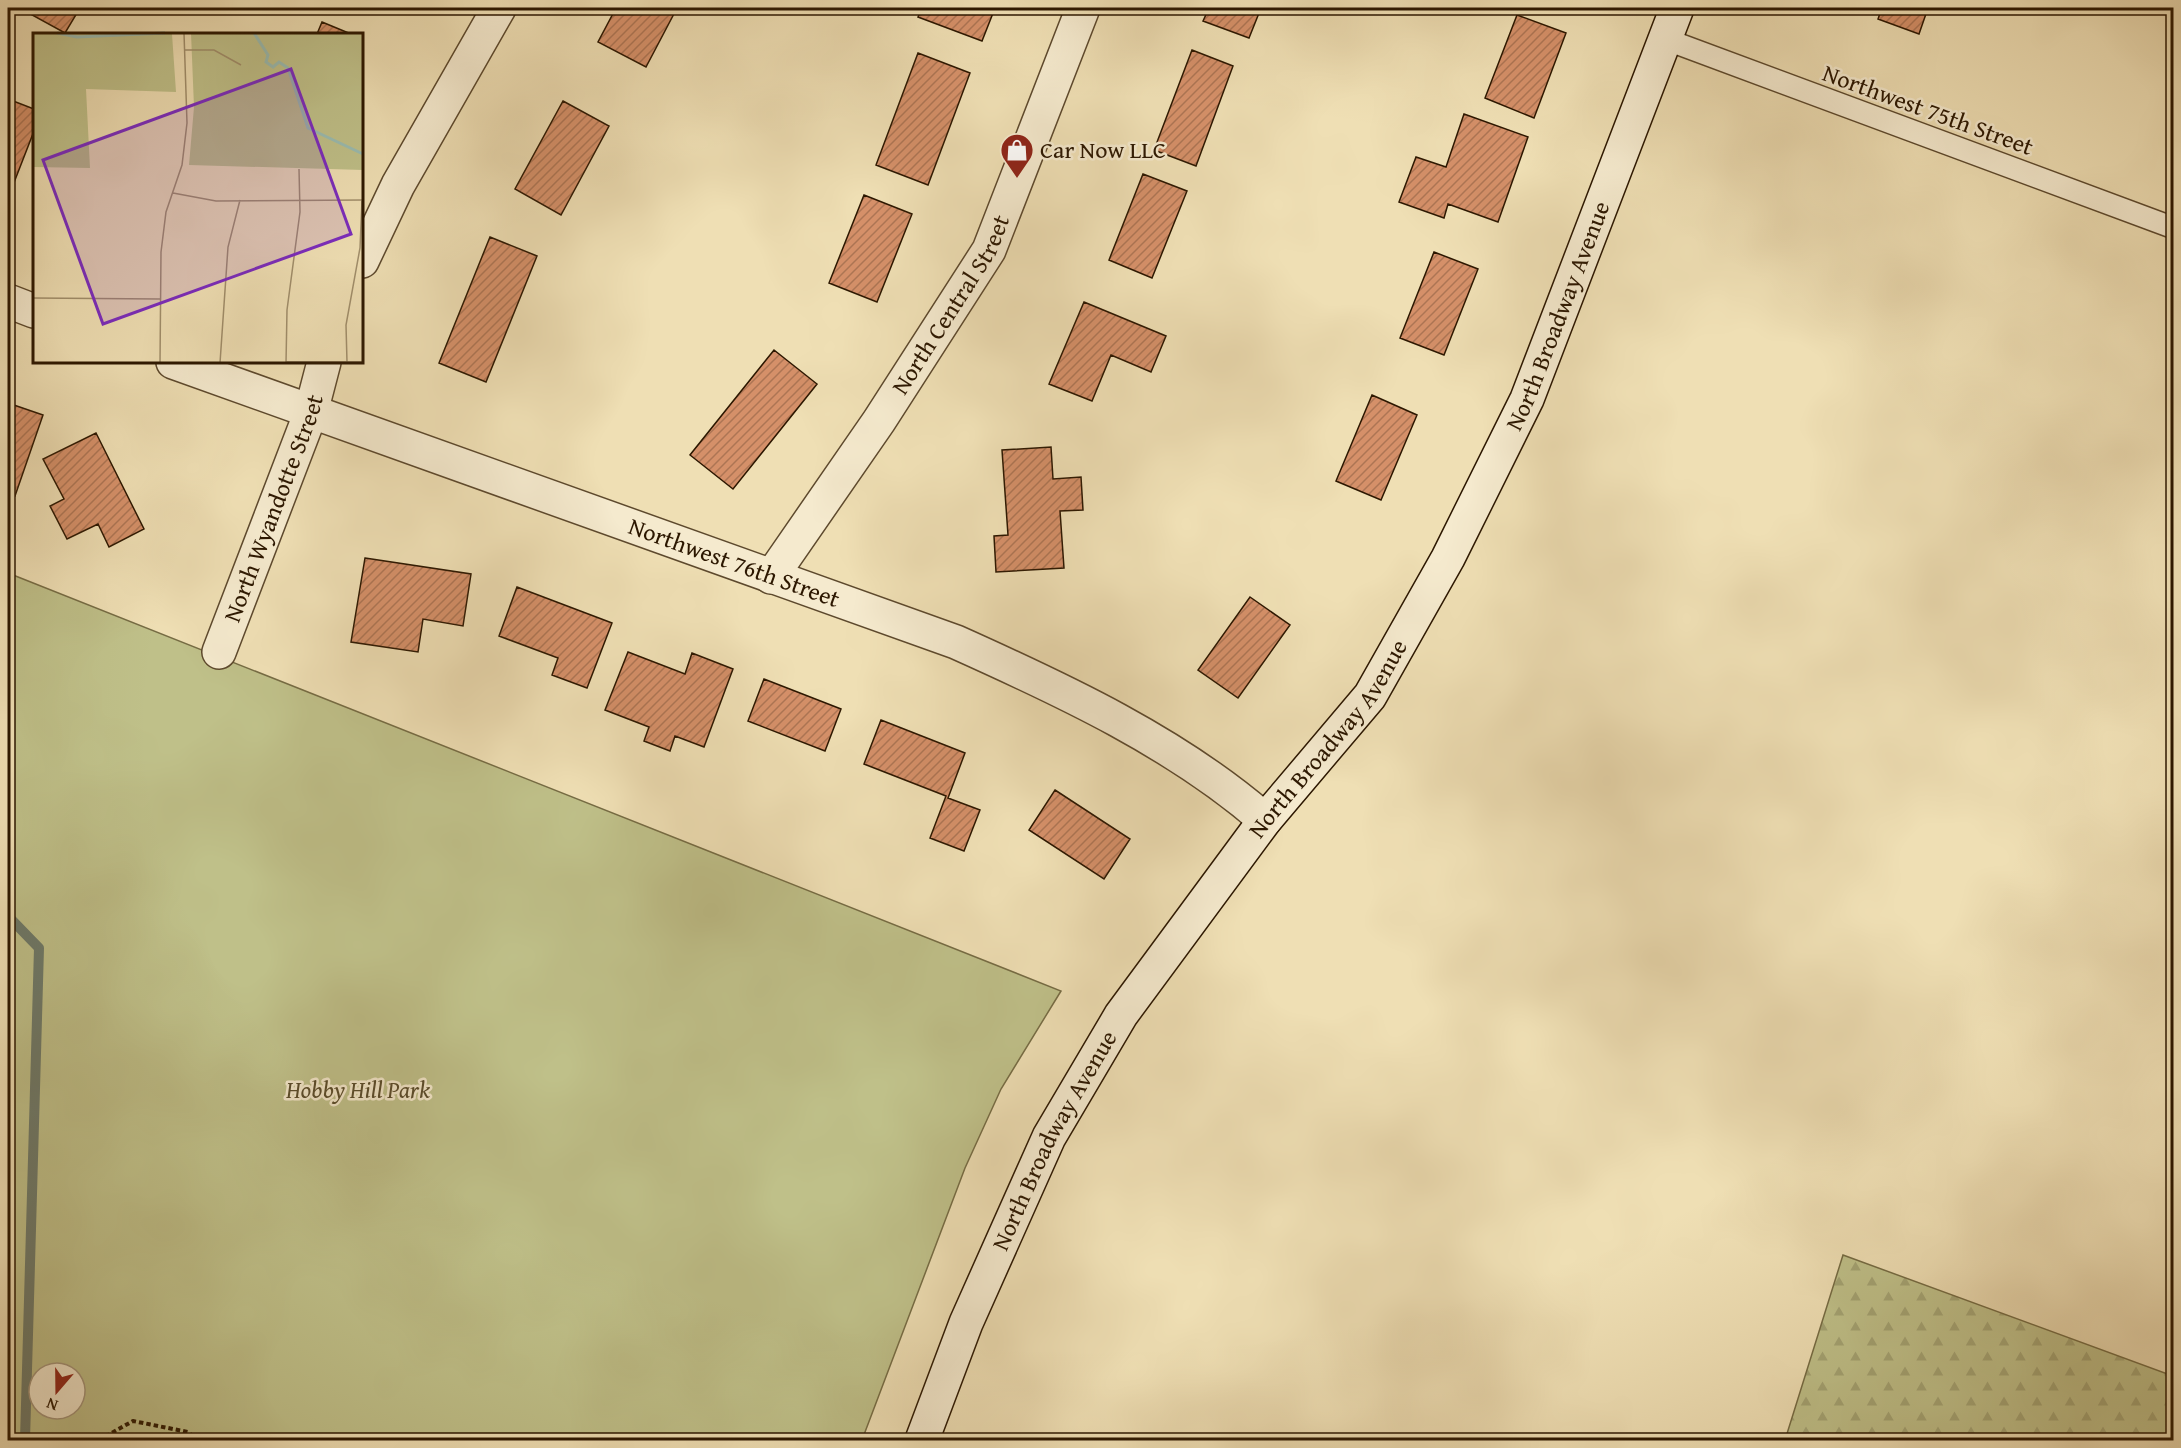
<svg xmlns="http://www.w3.org/2000/svg" width="2181" height="1448" viewBox="0 0 2181 1448" font-family="'Gentium Book Plus',serif">
  <defs>
    <pattern id="forest-firs" width="22" height="20" patternUnits="userSpaceOnUse" patternTransform="scale(1.5)"><rect width="22" height="20" fill="#bfc089"/><path d="M5 1l3.5 6h-7zM16 11l3.5 6h-7z" fill="#a4a474"/></pattern>
    <pattern id="building-hatch" width="6" height="6" patternUnits="userSpaceOnUse" patternTransform="scale(1.5)"><rect width="6" height="6" fill="#d59069"/><path d="M-1 1l2-2M0 6l6-6M5 7l2-2" fill="none" stroke="#ad7554"/></pattern>
  </defs>
  <rect width="100%" height="100%" fill="#efdfb4"/>
  <filter id="stains"><feTurbulence type="fractalNoise" baseFrequency=".00333" numOctaves="4"/><feColorMatrix values="0 0 0 0 .2 0 0 0 0 .09 0 0 0 0 .02 0 0 0 .5 -.17"/></filter>
  <radialGradient id="worn" r=".72"><stop offset=".6" stop-color="#630" stop-opacity="0"/><stop offset="1" stop-color="#630" stop-opacity=".3"/></radialGradient>
  <path fill="url(#forest-firs)" stroke="#766c44" stroke-width="1.5" d="M1843 1255 2173 1376V1440H1785Z"/>
  <path fill="#bfc089" stroke="#766c44" stroke-width="1.5" fill-rule="evenodd" d="M8 573 1061 991 1001 1089 965 1168 862 1440H8ZM39 1373H75V1409H39Z"/>
  <g fill="none" stroke-linecap="round" stroke-linejoin="round">
    <path stroke="#6e7a6a" stroke-width="10" d="M8 916 39 948 25 1440"/>
  </g>
  <path fill="url(#building-hatch)" stroke="#2c1700" stroke-width="1.5" d="M24 8H80L65 33 23 10Z
    M616 8H677L646 67 598 42Z
    M922 8H995L982 41 918 17Z
    M1209 8H1261L1249 38 1203 21Z
    M1882 8H1928L1919 34 1878 19Z
    M1517 15 1566 33 1534 118 1485 98Z
    M322 22 351 34H317Z
    M1192 50 1233 66 1196 166 1154 150Z
    M918 53 970 73 928 185 876 165Z
    M8 99 34 109V131L8 198Z
    M563 101 609 126 561 215 515 189Z
    M1464 114 1528 137 1498 222 1448 204 1444 218 1399 202 1416 157 1446 167Z
    M1143 174 1187 191 1152 278 1109 260Z
    M864 195 912 214 877 302 829 283Z
    M490 237 537 256 486 382 439 363Z
    M1434 252 1478 269 1444 355 1400 338Z
    M1084 302 1166 336 1151 372 1111 355 1092 401 1049 384Z
    M774 350 817 384 733 489 690 455Z
    M1372 395 1417 415 1381 500 1336 481Z
    M8 403 43 415 15 496 8 493Z
    M96 433 144 529 109 547 98 524 67 539 50 506 64 499 43 459Z
    M1051 447 1053 479 1081 477 1083 510 1060 511 1064 568 996 572 994 536 1008 535 1002 450Z
    M365 558 471 574 463 626 423 619 418 652 351 642Z
    M517 587 612 623 587 688 552 675 558 658 499 636Z
    M1250 597 1290 625 1238 698 1198 670Z
    M628 652 685 674 692 653 733 669 704 747 675 736 670 751 644 741 649 727 605 710Z
    M764 679 841 709 825 751 748 721Z
    M881 720 965 753 948 798 980 810 964 851 930 838 946 796 864 764Z
    M1055 790 1130 839 1104 879 1029 830Z"/>
  <g fill="none" stroke-linecap="round" stroke-linejoin="round">
    <defs>
      <path id="lane" d="M1665 39 2174 228"/>
      <g id="street">
        <path d="M362 261 398 185 499 8"/>
        <path d="M8 301 34 311"/>
        <path id="s1" d="M173 362 956 642C1063 690 1177 743 1265 820"/>
        <path id="s2" d="M771 577 879 421 989 250 1083 8"/>
        <path id="s3" d="M219 652 311 412 324 362"/>
      </g>
      <g id="secondary">
        <path id="s4" d="M922 1440 966 1323 1049 1137 1121 1015 1265 820 1370 696 1448 558 1527 399 1677 8"/>
      </g>
    </defs>
    <use href="#lane" stroke="#5d492d" stroke-width="24"/>
    <use href="#street" stroke="#5d492d" stroke-width="36"/>
    <use href="#secondary" stroke="#2c1700" stroke-width="36"/>
    <path stroke="#2c1700" stroke-width="4" stroke-dasharray="4.5 3" stroke-linecap="butt" d="M99 1440 133 1421 188 1432 197 1440"/>
    <use href="#lane" stroke="#f5eace" stroke-width="21"/>
    <use href="#street" stroke="#f5eace" stroke-width="33"/>
    <use href="#secondary" stroke="#f5eace" stroke-width="33"/>
  </g>
  <defs>
    <symbol id="shop-pin" viewBox="-11 -11 22 30"><path d="M0 17L-7.5 6A9.5 9.5 0 1 1 7.5 6Z" fill="#8f2418" stroke="#f5eace"/><path d="M-5-2.5h2.3a2.7 3.5 0 0 1 5.4 0H5L5.5 6h-11ZM-1.5-2.5h3a1.5 2.3 0 0 0-3 0Z" fill="#fff"/></symbol>
  </defs>
  <g fill-rule="evenodd">
    <use href="#shop-pin" x="998" y="131" width="38" height="52"/>
  </g>
  <g text-anchor="middle" stroke-width="5" stroke-linejoin="round" paint-order="stroke">
    <g font-size="24" fill="#2c1700" stroke="#f5eace">
      <text transform="translate(1928 110) rotate(20)" y="8">Northwest 75th Street</text>
      <text dy="8" stroke="none"><textPath href="#s2" startOffset="327">North Central Street</textPath></text>
      <text dy="8" stroke="none"><textPath href="#s4" startOffset="1300">North Broadway Avenue</textPath></text>
      <text dy="8" stroke="none"><textPath href="#s3" startOffset="154">North Wyandotte Street</textPath></text>
      <text dy="8" stroke="none"><textPath href="#s1" startOffset="596">Northwest 76th Street</textPath></text>
      <text dy="8" stroke="none"><textPath href="#s4" startOffset="816">North Broadway Avenue</textPath></text>
      <text dy="8" stroke="none"><textPath href="#s4" startOffset="328">North Broadway Avenue</textPath></text>
    </g>
    <g font-size="24" fill="#2c1700" stroke="#f5eace" text-anchor="start">
      <text x="1040" y="158">Car Now LLC</text>
    </g>
    <g font-size="24" font-style="italic" fill="#584a29" stroke="#f5eace">
      <text x="358" y="1098">Hobby Hill Park</text>
    </g>
  </g>
  <g transform="translate(33 33)">
    <rect width="330" height="330" fill="#efdfb4"/>
    <path d="M0 0 139 1 143 59 53 56 57 135 0 134Z" fill="#bfc089"/>
    <path d="M158 0H330V137L156 132 161 74Z" fill="#bfc089"/>
    <path fill="none" stroke="#9abcb1" stroke-width="3" d="M24 0 44 4 132 0M221 0 235 22 233 29 240 34 246 29 255 35 275 95 330 121"/>
    <path fill="none" stroke="#a18f6c" stroke-width="1.5" d="M152 17H181L208 32M140 160 183 168 330 167M0 265 127 266M253 329H330M314 329 313 292 327 215 329 167M127 330 128 219 133 179 149 132 154 90 151 0M187 330 195 214 207 167M253 330 254 277 267 179 266 136"/>
    <path fill="#7b2cbf" fill-opacity="0.15" stroke="#7b2cbf" stroke-width="3" d="M258 36 318 201 70 291 10 127Z"/>
    <rect width="330" height="330" fill="none" stroke="#2c1700" stroke-width="3"/>
  </g>
  <rect width="2181" height="1448" fill="none" stroke="#efdfb4" stroke-width="30"/>
  <rect x="9" y="9" width="2163" height="1430" fill="none" stroke="#2c1700" stroke-width="3"/>
  <rect x="15" y="15" width="2151" height="1418" fill="none" stroke="#2c1700" stroke-width="1.5"/>
  <g transform="translate(57 1391) rotate(200)"><circle r="28" fill="#f5eace" stroke="#a5967c" stroke-width="1.5"/>
  <path d="M0-4.5L10 22L0 15L-10 22Z" fill="#8f2418"/>
  <text y="-9" font-size="16" font-weight="bold" text-anchor="middle" fill="#2c1700">N</text>
  </g>
  <rect width="100%" height="100%" filter="url(#stains)"/>
  <rect width="100%" height="100%" fill="url(#worn)"/>
</svg>
